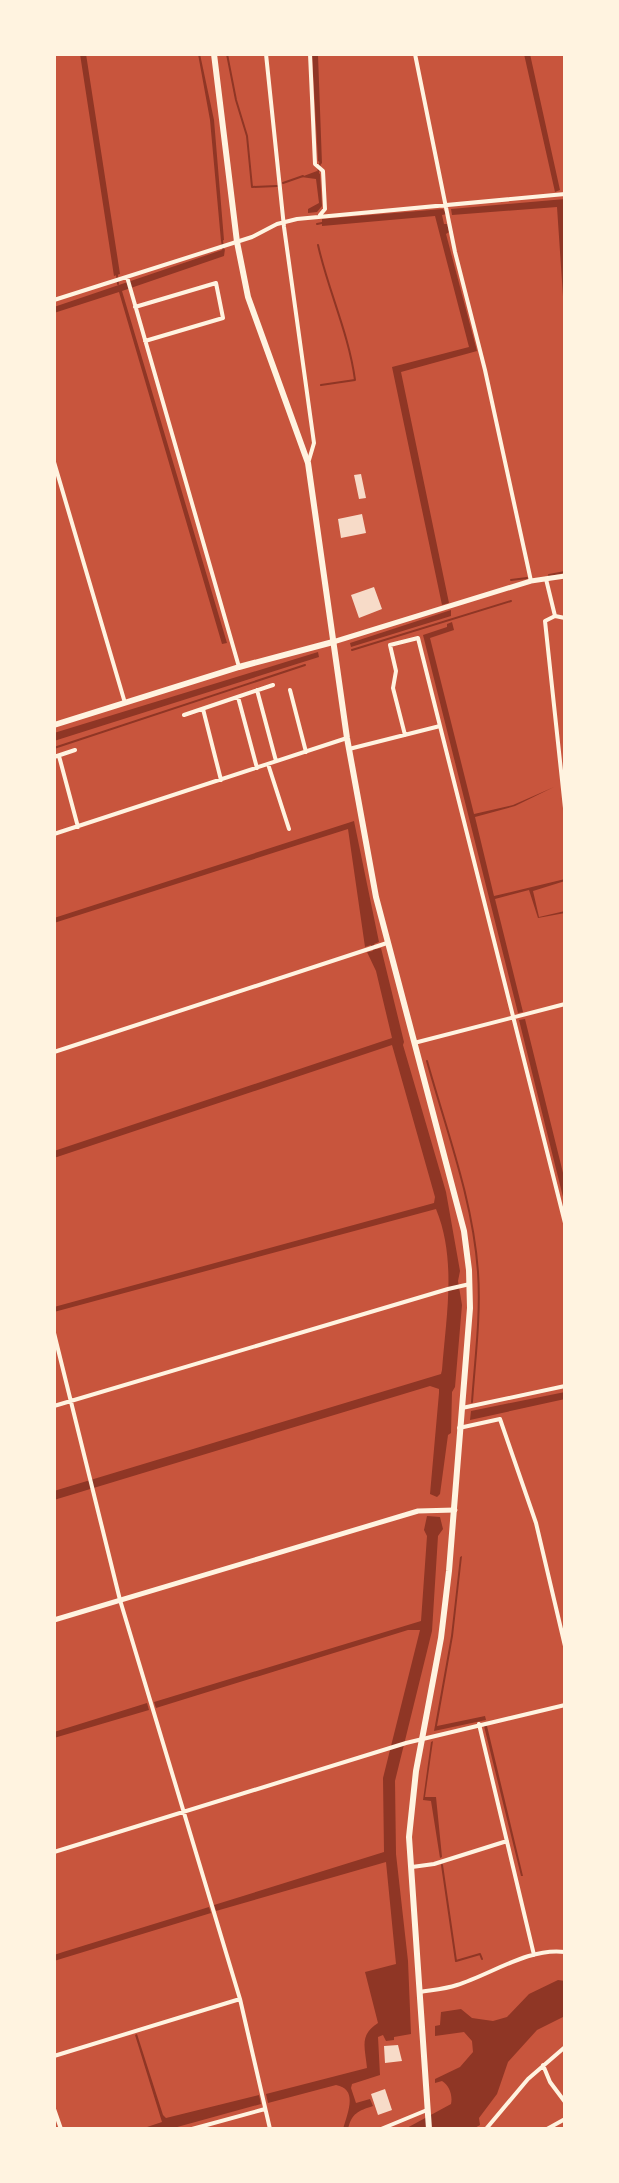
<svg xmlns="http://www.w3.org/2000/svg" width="619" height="2183" viewBox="0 0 619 2183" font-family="Ubuntu,sans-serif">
  <rect width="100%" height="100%" fill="#c8553d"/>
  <path fill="#8f3625" d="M80 54H86L120 274 114 276Z
    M198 54H200L214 120 224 240 221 241 210 120Z
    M312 54 318 55 322 164 318 161Z
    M524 54H530L560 190 555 192Z
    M317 171 320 174 322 206 317 212 308 213V209L319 203 316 179 301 177Z
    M565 199 563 205 565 326 557 207 452 215 451 209Z
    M443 209 447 214 442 215 444 224H447L449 232 446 234 477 351 401 372 449 603 442 605 392 367 469 347 435 216 322 226V219Z
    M225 249 224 256 122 291 227 643 222 644 119 292 54 313V307Z
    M451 610V616L351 647 350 643Z
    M452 622 454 630 430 638 474 814 513 805 554 787 515 806 475 817 494 896 565 879V881L533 891 539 917 565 911V913L538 918 529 890 495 899 523 1012 518 1013 423 635 447 627V624Z
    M318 652 319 657 54 741V733Z
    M354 821 379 942 374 944 376 949 381 948 404 1042 403 1045 446 1192 460 1271 458 1281 462 1305 455 1387 452 1392 451 1433 448 1435 440 1494 437 1497 430 1494 439 1393V1389L430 1386 54 1500V1491L441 1374 442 1370C446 1317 457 1260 436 1209L54 1312V1307L434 1203 435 1197 392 1045 54 1158V1151L392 1038 376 971 367 952 373 951 371 945 365 947 348 829 54 923V918Z
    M525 1019 565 1181V1205L519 1020Z
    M565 1392V1399L470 1420 471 1411Z
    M427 1516 440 1517 443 1529 438 1536 432 1631 395 1781 396 1854 408 1961 411 2034 394 2037V2040L386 2041 383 2035 378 2037 380 2075 352 2084 351 2088 356 2103 370 2099 373 2106C358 2111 352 2113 348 2129H343C347 2114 359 2089 336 2085L268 2103 266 2094 367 2068C365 2047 359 2035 378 2023L365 1972 396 1964 386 1862 216 1911 214 1905 384 1852 383 1778 420 1630H408L156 1708 154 1702 421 1621 427 1536 424 1530Z
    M462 1556 453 1636 437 1726 485 1716 486 1720 434 1731 451 1636 460 1557Z
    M147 1703 149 1710 54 1738V1732Z
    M484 1726H487L523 1876H521Z
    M433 1741 425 1797H436L442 1857 440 1858 431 1801 423 1800 431 1742Z
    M209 1907 211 1913 54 1961V1955L63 1952Z
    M558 1980 565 1981V2016L537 2030 508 2062 497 2094 479 2118 480 2125 473 2129H405L451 2104C453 2095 449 2085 442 2081L435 2083V2079L460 2067 473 2052 472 2041 464 2032 435 2036V2026L440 2025 441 2012 461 2009 472 2018 493 2021 507 2017 529 1994Z
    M137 2034 163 2115 166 2118 259 2095 261 2104 170 2129H141L162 2122 135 2035Z"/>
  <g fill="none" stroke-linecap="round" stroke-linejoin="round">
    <path stroke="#8f3625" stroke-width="2" d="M227 54 236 100 247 136 252 187 277 186
      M318 173 320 163
      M283 183 303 176
      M317 224 322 223
      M222 240 223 249
      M318 245C328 290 349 334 355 380L321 385
      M117 275 118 284
      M549 575 565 572
      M511 580 527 578
      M352 650 511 601
      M54 748 305 665
      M427 1061C446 1129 473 1200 478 1272 481 1315 475 1359 472 1402
      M442 1865 456 1961 480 1954 482 1959"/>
  </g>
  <path fill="#f7dbc8" d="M361 474 366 498 359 499 354 475Z
    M362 514 366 533 341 538 338 519Z
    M374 587 382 609 359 618 351 595Z
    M398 2045 402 2061 385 2063 384 2046Z
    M385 2089 392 2110 378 2115 371 2094Z"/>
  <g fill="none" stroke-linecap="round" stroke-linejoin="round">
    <path stroke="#fff3e0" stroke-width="4" d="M266 54 284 227 314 443 309 460
      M310 54 315 164 323 171 325 209 320 215
      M415 54 455 252 485 370 531 581
      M127 277 239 667
      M54 300 252 237 277 224 297 219 565 194
      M135 307 216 283 223 318 145 341
      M54 462 125 703
      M546 579 555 616 545 621 565 808
      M555 616 565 618
      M257 690 276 761
      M290 690 306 752
      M238 697 257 768
      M203 709 221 780
      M184 715 273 685
      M440 726 565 1223
      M349 749 440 726 418 638 390 645 396 671 393 688 405 735
      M59 756 78 827
      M54 757 75 750
      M268 764 289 829
      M54 834 347 738
      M414 1043 565 1004
      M54 1052 387 943
      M54 1333 120 1600 240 1999 270 2129
      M54 1406 448 1289 470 1284
      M462 1408 565 1386
      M459 1428 500 1419 536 1523 565 1646
      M479 1724 534 1955
      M54 1852 406 1743 565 1705
      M412 1867 434 1864 507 1841
      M420 1992C432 1990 445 1989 457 1985 490 1975 529 1947 565 1952
      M54 2056 240 1999
      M543 2065 550 2082 565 2102
      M54 2109 61 2129
      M192 2129 265 2109
      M381 2129 427 2110
      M486 2129 528 2079 565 2047
      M547 2129 565 2119"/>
    <path stroke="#fff3e0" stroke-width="5" d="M333 642 531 581 565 576
      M54 1620 418 1511 455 1510"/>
    <path stroke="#fff3e0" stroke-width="6" d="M54 725 239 667 333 642"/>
    <path stroke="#fff3e0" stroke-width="6" d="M214 54 237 242 248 297 308 463 347 738 376 897 464 1231 469 1270 470 1308 449 1571 441 1638 416 1771 409 1837 429 2129"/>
  </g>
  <rect width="619" height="2183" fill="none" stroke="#fff3e0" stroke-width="112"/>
</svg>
